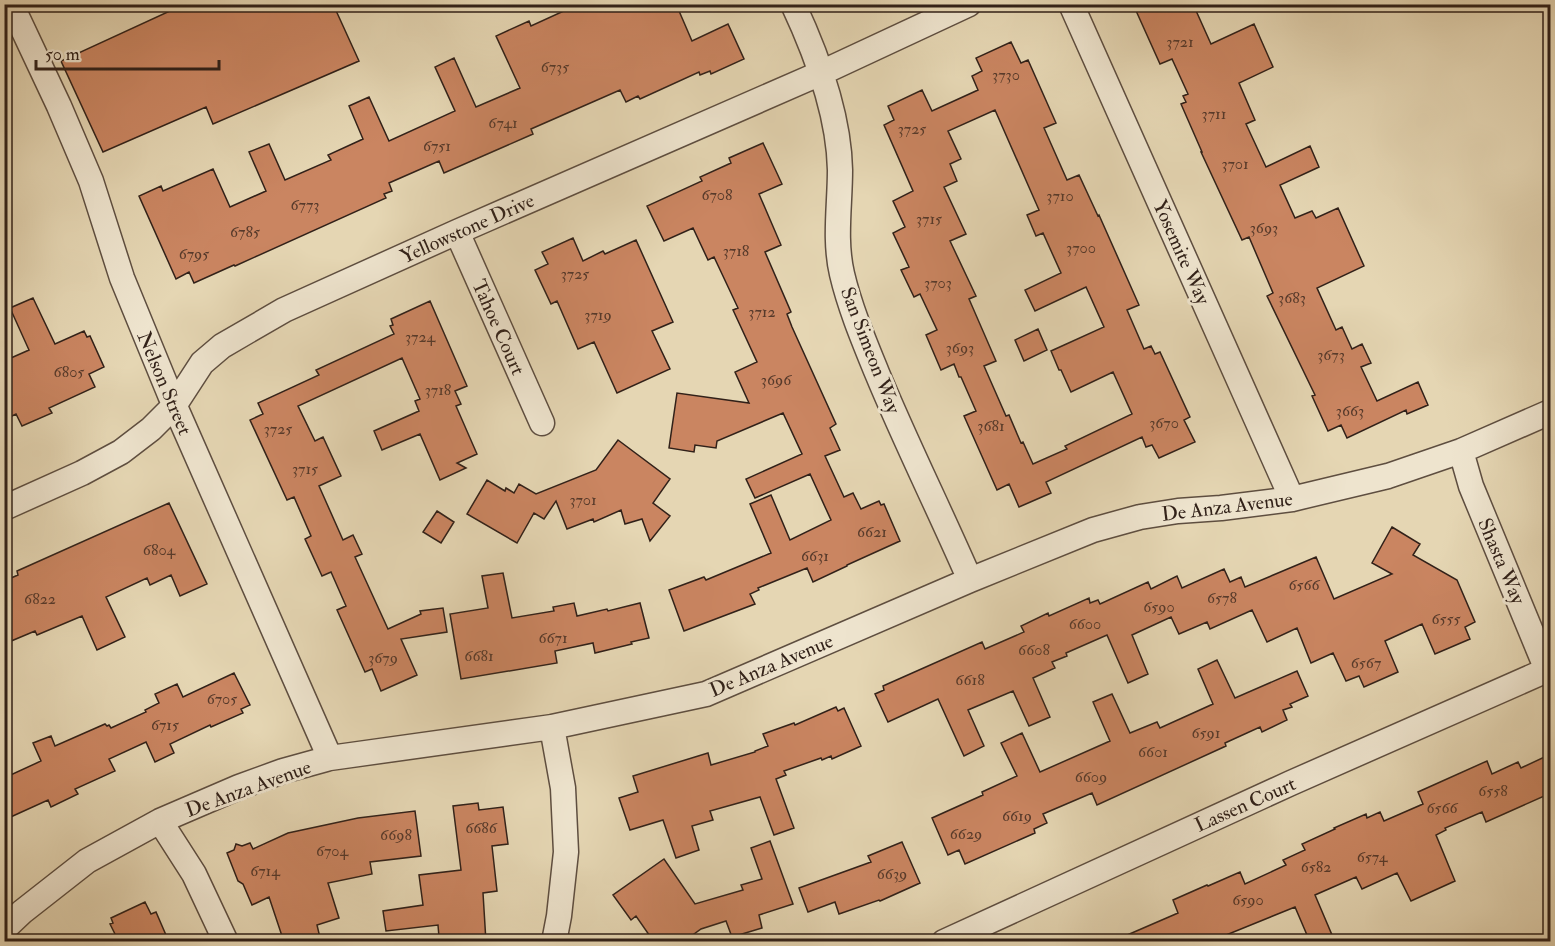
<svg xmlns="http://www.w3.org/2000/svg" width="1555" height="946" viewBox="0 0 1555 946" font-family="'IM FELL Double Pica',serif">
  <rect width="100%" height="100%" fill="#e5d6b3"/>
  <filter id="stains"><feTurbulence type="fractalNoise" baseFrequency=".00333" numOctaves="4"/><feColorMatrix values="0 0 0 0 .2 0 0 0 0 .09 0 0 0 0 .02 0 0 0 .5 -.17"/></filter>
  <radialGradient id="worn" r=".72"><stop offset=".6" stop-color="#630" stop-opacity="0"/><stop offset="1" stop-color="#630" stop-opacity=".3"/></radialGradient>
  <path fill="#ca8561" stroke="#312119" stroke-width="1.5" fill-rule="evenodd" d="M185 4H333L359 61 213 124 206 107 103 152 61 61Z
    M579 4H676L692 41 728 24 744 59 711 74 710 71 700 75 699 72 640 99 638 96 626 102 620 90 531 129 533 134 444 173 439 161 389 183 392 191 384 194 386 198 235 266 234 265 194 283 189 272 176 279 139 196 161 186 163 191 213 169 230 207 266 191 249 152 269 144 285 180 331 160 328 155 363 139 349 106 369 97 389 141 455 111 435 67 454 58 476 107 520 88 496 36 529 21 531 26Z
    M1133 4H1193L1211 44 1254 24 1273 67 1239 83 1255 120 1246 124 1266 167 1310 146 1319 167 1280 185 1295 218 1312 211 1316 218 1338 208 1364 266 1317 288 1336 330 1342 327 1352 349 1362 344 1371 363 1361 367 1377 401 1418 382 1428 405 1407 414 1406 410 1347 438 1341 425 1328 431 1312 396 1315 395 1267 296 1273 293 1249 237 1242 240 1201 152H1202L1181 104 1186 102 1183 96 1188 94 1172 59 1160 64Z
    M1011 42 1021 63 1028 60 1056 123 1044 128 1067 180 1079 175 1098 216 1099 215 1139 305 1127 310 1144 349 1151 346 1155 354 1160 352 1190 417 1184 420 1195 442 1159 458 1152 445 1146 447 1142 437 1046 482 1051 493 1019 507 1009 484 997 490 964 416 976 411 961 377H959L954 364 941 370 926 335 937 330 920 294 914 297 901 270 909 267 893 233 905 227 893 201 913 191 884 125 894 120 888 106 922 90 932 111 978 90 972 76 982 71 976 58ZM995 110 1039 210 1027 215 1036 236 1043 233 1061 273 1025 290 1035 311 1086 287 1104 327 1051 351 1059 370H1061L1071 392 1113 372 1132 414 1065 446 1067 449 1033 464 1023 442 1021 443 1009 415 1006 416 984 366 996 361 969 299 976 296 950 241 966 234 944 187 957 181 950 164 961 159 948 131Z
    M763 143 782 184 759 194 781 245 765 252 791 312 787 314 792 327 836 424 830 428 840 450 825 456 844 497 853 493 861 509 879 501 881 505 884 504 900 541 847 565V566L813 582 807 568 758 588 759 590 750 594 755 604 684 631 669 590 704 577 706 580 771 553 750 504 771 495 790 540 831 520 810 474 755 498 746 479 802 454 783 413 717 441 716 448 695 445 694 452 669 448 677 393 749 403 735 372 757 362 733 310 738 308 714 257 708 260 693 228 664 241 647 206 702 181 700 177 731 163 729 158Z
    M573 238 583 261 603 251 605 254 636 240 673 322 652 331 670 369 617 393 594 342 578 349 557 301 551 304 535 270 548 264 542 252Z
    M33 298 55 344 84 331 87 337 90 336 104 367 89 374 95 387 49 408 52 413 22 426 16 414 4 420V361L29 350 10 308Z
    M430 301 467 386 455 391 461 404 456 406 477 454 457 463 466 468 440 480 420 434 382 450 374 431 419 411 415 401 420 399 402 358 298 406 315 441 323 437 341 476 319 486 343 540 353 535 362 554 355 557 388 629 421 614 420 611 443 608 447 632 401 639 417 675 381 691 372 669 365 672 337 610 346 606 331 572 322 576 305 539 311 536 294 497 287 500 250 420 263 414 258 403 319 375 316 370 394 334 390 326 393 325 391 319Z
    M1038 329 1047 350 1024 361 1015 340Z
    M618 440 670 479 653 503 670 516 650 541 642 519 625 524 621 510 594 522 593 519 567 529 556 501 544 519 534 513 517 543 467 514 487 480 505 491 506 488 514 493 519 484 536 494 596 470Z
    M169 503 207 584 180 596 171 575 150 585 147 578 106 597 125 637 97 650 82 616 37 635 35 631 4 644V581L18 575 17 571Z
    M437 511 454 522 441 543 423 532Z
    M1392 527 1420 544 1413 555 1457 580 1475 622 1465 627 1470 639 1435 654 1422 624 1385 641 1398 672 1364 687 1359 676 1346 681 1333 653 1311 663 1297 628 1267 642 1252 610 1210 629 1207 622 1179 634 1171 617 1132 635 1148 674 1128 683 1107 635 1066 653 1067 656 1052 662 1055 668 1033 678 1050 717 1029 726 1013 691 968 710 984 746 964 756 938 699 888 722 875 694 884 690 883 686 982 642 985 649 1024 632 1021 626 1048 613 1049 616 1089 598 1090 603 1098 600 1100 604 1148 582 1151 589 1177 576 1182 588 1224 569 1230 582 1241 577 1245 587 1316 557 1334 599 1392 574 1372 563Z
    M503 573 512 618 554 611 553 607 574 603 577 616 607 609 608 611 640 603 649 638 631 642 632 644 595 653 593 643 555 651 557 663 461 679 450 614 488 608 482 576Z
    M1217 660 1235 698 1297 671 1308 696 1290 704 1292 707 1283 710 1287 720 1262 732 1260 727 1225 743 1226 746 1097 805 1092 793 1043 814 1047 823 1034 829 1035 833 965 864 959 850 948 855 932 818 983 795 982 792 1017 776 1001 743 1022 733 1040 772 1110 741 1093 702 1112 694 1130 733 1157 722 1160 728 1213 704 1198 669Z
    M234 673 250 705 241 709 243 713 211 727 210 725 170 744 174 753 155 762 146 742 109 759 115 771 75 789 78 794 51 807 48 800 4 820V778L41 761 33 743 51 736 55 746 105 724 107 726 109 725 111 728 146 712 145 710 159 703 155 694 177 684 183 697Z
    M836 707 838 711 844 708 861 746 832 759 831 756 822 760 821 758 784 771 786 775 776 779 794 828 774 835 760 797 710 811 713 820 692 826 699 850 676 858 663 820 630 830 619 798 638 792 633 776 708 753 711 765 755 752V751L768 746 763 734 794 723 795 725Z
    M1551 754V793L1486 822 1482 812 1445 828 1446 830 1436 835 1455 881 1411 901 1397 873 1362 889 1356 877 1315 895 1332 935 1317 942H1310L1295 907 1209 942H1111L1178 913 1173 900 1207 885 1208 886 1240 872 1245 884 1286 865 1283 860 1305 850 1302 844 1335 829 1334 828 1366 814 1367 818 1380 812 1384 821 1423 804 1418 792 1487 761 1492 774 1518 762 1521 768Z
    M478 803 479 810 503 807 508 844 492 846 497 891 483 893 486 942H444V937H439L438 925 386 931 383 911 423 905 419 875 461 870 453 806Z
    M415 811 421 856 370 862 372 874 328 883 339 918 317 925 321 942H284L269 897 252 905 243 884 238 881 227 853 234 850 236 844 242 846 250 843 253 849 288 833 358 818Z
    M770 841 793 904 759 915 762 928 732 937 726 921 701 929 683 942H654L636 916 631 920 613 895 664 859 695 904 743 890 741 885 762 879 751 848Z
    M902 842 920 883 880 901 879 900 839 914 835 902 808 912 799 888 871 862 868 856Z
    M145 902 151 914 156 912 169 942H119L110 924 113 923 111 918Z"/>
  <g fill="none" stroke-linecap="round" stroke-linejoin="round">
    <defs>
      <path id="minor" d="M11 4 59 106 91 181 122 278 170 395 330 758
        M793 4C816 53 839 116 840 170 840 205 834 240 842 274 850 308 864 341 877 373 906 443 940 511 970 580
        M1071 4 1292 499
        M457 232 542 423
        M1461 451 1471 486 1547 670
        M4 508 82 473 121 452 151 429 174 406 202 363 222 346 284 310 457 232 821 73 969 4
        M552 727 563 788 566 852 559 916 554 942
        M160 821 194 874 226 942
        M4 929 22 912 87 861 160 821 239 787 283 771 330 758 552 727 706 694 970 580 1093 530 1140 517 1178 511 1221 508 1292 499 1388 476 1461 451 1550 412
        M944 942 1291 783 1547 670"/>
    </defs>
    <use href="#minor" stroke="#5e4e40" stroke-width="27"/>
    <use href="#minor" stroke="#eee4ce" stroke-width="24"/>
  </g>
  <g text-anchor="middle" stroke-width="6" stroke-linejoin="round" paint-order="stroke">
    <g font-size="16" fill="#573a2b">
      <text x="1180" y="47">3721</text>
      <text x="555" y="72">6735</text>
      <text x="1006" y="80">3730</text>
      <text x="1214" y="119">3711</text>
      <text x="503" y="128">6741</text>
      <text x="912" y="134">3725</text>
      <text x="437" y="151">6751</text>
      <text x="1235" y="169">3701</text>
      <text x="717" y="200">6708</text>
      <text x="1060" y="201">3710</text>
      <text x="305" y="210">6773</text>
      <text x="929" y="224">3715</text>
      <text x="1264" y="233">3693</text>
      <text x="245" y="237">6785</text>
      <text x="1081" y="253">3700</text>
      <text x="736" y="256">3718</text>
      <text x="194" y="259">6795</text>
      <text x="575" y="279">3725</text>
      <text x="938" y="288">3703</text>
      <text x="1292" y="303">3683</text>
      <text x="762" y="317">3712</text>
      <text x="598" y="320">3719</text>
      <text x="420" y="342">3724</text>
      <text x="960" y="353">3693</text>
      <text x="1331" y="360">3673</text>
      <text x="69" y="377">6805</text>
      <text x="776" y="385">3696</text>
      <text x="438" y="395">3718</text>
      <text x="1350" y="416">3663</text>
      <text x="1164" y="428">3670</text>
      <text x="991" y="431">3681</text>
      <text x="278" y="434">3725</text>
      <text x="305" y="474">3715</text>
      <text x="583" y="505">3701</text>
      <text x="872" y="537">6621</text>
      <text x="159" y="555">6804</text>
      <text x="815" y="561">6631</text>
      <text x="1304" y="590">6566</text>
      <text x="1222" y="603">6578</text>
      <text x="40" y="604">6822</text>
      <text x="1159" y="612">6590</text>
      <text x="1446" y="624">6555</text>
      <text x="1085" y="629">6600</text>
      <text x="553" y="643">6671</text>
      <text x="1034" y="655">6608</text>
      <text x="479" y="661">6681</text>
      <text x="383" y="663">3679</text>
      <text x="1366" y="668">6567</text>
      <text x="970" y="685">6618</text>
      <text x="222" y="704">6705</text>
      <text x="165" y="730">6715</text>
      <text x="1206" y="738">6591</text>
      <text x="1153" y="757">6601</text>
      <text x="1091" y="782">6609</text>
      <text x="1493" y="796">6558</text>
      <text x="1442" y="813">6566</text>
      <text x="1017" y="821">6619</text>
      <text x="481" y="833">6686</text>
      <text x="966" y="839">6629</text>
      <text x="396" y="840">6698</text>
      <text x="332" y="856">6704</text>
      <text x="1372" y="862">6574</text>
      <text x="1316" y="872">6582</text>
      <text x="265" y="876">6714</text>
      <text x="892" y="879">6639</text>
      <text x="1248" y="905">6590</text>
    </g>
    <g font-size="20" fill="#312119" stroke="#eee4ce">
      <text transform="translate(467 228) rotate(-24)" y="7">Yellowstone Drive</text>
      <text transform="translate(1182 252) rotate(66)" y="7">Yosemite Way</text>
      <text transform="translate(499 327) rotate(66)" y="7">Tahoe Court</text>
      <text transform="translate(871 350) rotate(69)" y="7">San Simeon Way</text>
      <text transform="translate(165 383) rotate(67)" y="7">Nelson Street</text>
      <text transform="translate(1227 506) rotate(-7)" y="7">De Anza Avenue</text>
      <text transform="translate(1502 561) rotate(67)" y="7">Shasta Way</text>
      <text transform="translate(771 665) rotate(-23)" y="7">De Anza Avenue</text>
      <text transform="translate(248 788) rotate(-20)" y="7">De Anza Avenue</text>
      <text transform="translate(1245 804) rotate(-24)" y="7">Lassen Court</text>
    </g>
  </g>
  <rect width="1555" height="946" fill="none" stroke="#e5d6b3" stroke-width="24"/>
  <rect x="6" y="6" width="1543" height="934" fill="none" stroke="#312119" stroke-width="3"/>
  <rect x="12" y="12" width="1531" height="922" fill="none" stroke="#312119" stroke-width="1.5"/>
  <path d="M36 60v9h183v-9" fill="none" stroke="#312119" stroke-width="3"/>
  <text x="45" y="60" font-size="18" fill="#312119" stroke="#eee4ce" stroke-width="4.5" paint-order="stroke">50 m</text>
  <rect width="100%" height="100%" filter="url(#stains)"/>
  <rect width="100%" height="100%" fill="url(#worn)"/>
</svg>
